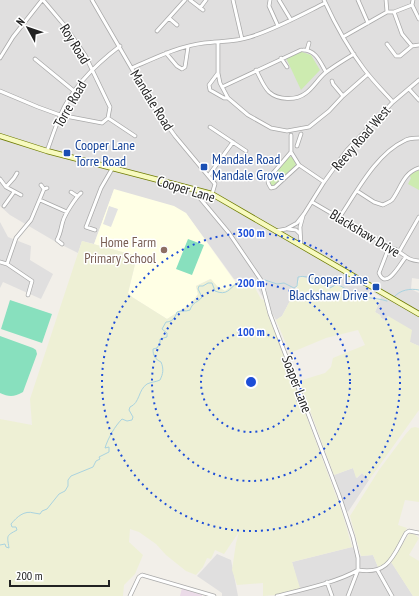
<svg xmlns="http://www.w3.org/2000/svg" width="419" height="596" viewBox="0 0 419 596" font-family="'PT Sans Narrow',sans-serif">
  <rect width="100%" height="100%" fill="#f2efe9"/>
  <path fill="#e0dfdf" d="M0 0H419V279L412 278 411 289 419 293V346L410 342 388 316 386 321 381 318 380 315 375 312 380 301 381 297 370 290 363 298 346 290 328 287 300 276 292 297 282 316 276 320 254 282 234 279 186 213 114 190 94 244 82 241 78 253 56 242 10 215 0 206Z
    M0 222 8 237 31 246 30 260 53 274 41 299 3 282 0 288Z
    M353 468 357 478 362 473 369 480 348 512 346 510 334 475Z
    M352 547 361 556 373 555 378 567 392 563 413 596H282L300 592 292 562Z
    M217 554 231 560 238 596H222V593L197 576Z"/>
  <path fill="#ebdbe8" d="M182 588 202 595V596H180Z"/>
  <path fill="#ffffe5" d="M114 189 174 206 186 213 236 283 225 291 217 286 210 279 196 286 198 294 191 304 167 319 132 297 128 293 137 256 94 244Z"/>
  <path fill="#eef0d5" d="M82 241 137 256 128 293 132 297 167 319 191 304 198 294 196 286 211 279 217 286 225 291 236 283 254 286 261 299 264 300 268 315 287 364 342 512 352 547 292 562 300 588 275 595 263 596V583L237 585 232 570 236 543 239 532 224 554 215 550 211 559 207 558 203 567 196 575 186 571 166 555 156 544 139 532 130 529 129 542 143 555 135 574 124 585 123 596H0V419L32 425 30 399Z
    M302 277 315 281 329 289 336 285 342 287 349 295 360 299 366 298 380 301 375 312 380 315 381 318 385 321 388 316 412 330 410 342 419 346V410L369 480 362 473 356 478 353 468 334 475 299 381 325 373 331 367 333 358 365 345 358 330 326 338 290 353 276 320 282 316 292 297 293 299 300 278Z
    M415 427 419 428V502L405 500 398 525 407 528 394 552 388 561 382 566 378 567 373 555 361 556 350 516 379 470 405 435 411 428Z
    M409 534H414L419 538 409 555 419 561V596H413L391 562Z"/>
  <path fill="#cdebb0" d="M298 52H302L311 55 320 70 301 90 286 58Z
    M288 157H292L295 160 296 166 275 185 272 186 269 183V179Z
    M419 170V190L408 184 411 178 409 175Z"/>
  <path fill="#88e0be" d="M188 239 204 245 192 275 176 269Z
    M10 300 52 314 42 343 1 329Z
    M0 336 33 348 36 350 37 354 23 392C14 397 9 397 0 393Z"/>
  <path fill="#e2e2e2" d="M109 206 118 209 111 227 103 224Z"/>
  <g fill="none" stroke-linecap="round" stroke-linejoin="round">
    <path stroke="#aad3df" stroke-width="1" d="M265 280 277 284 284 283 294 288 297 286 298 277C309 274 321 283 330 288L337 284 346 289 349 295C361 298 374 297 387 301
      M394 297C400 290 410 288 419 290
      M0 545 5 544 6 547 9 548C7 535 6 536 17 530L16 527H12L11 524C17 517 24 510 34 513 36 513 38 514 40 514L42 511 47 509 59 494 65 491 68 486V480L71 476 93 467 96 461 100 459 99 457 109 452V447L105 448C108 438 115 426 122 419L127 421 132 420 133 417 129 410 130 407C140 403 138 390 147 384 151 382 156 382 160 380 163 374 164 369 161 362 155 359 153 356 153 349L157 348 160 343V339L167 337V333L162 329 166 322C172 322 175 318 177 312 181 310 185 312 190 310 193 301 198 303 202 297L198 289 199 286H203L208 283H212L215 291C227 296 229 289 237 283 242 280 254 281 260 280"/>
    <defs>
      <path id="minor" d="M92 0 154 107 175 136 215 184 212 194
        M190 0 203 10
        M233 0 242 39
        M270 0 269 6 278 26
        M279 0 291 20
        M324 0C335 24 348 48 364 69 373 81 383 91 393 102
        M358 0 368 23
        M386 0 387 12
        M413 0 412 5 419 19
        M200 8 206 0
        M394 12 402 34 412 46 419 45
        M169 18 177 25
        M157 31 185 0
        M343 37 387 12H394L412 5
        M218 43V73L220 83 228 98 248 115 271 128 287 131 309 127 329 111 343 96 368 74
        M387 44 396 56H400L412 46
        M303 50C316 50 320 62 326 72
        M307 50 309 43
        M166 53 177 66 182 69 185 67 188 47
        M0 58 13 37 42 0
        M281 58 287 67
        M35 59 74 91
        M132 68C155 58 179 46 204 43 219 41 235 42 250 37 276 29 301 15 325 3
        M256 70C260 77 263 86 269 92 278 100 296 101 306 93 313 88 318 79 325 73 334 66 344 60 354 54
        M218 73 209 85 210 90 224 98H228
        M332 81 333 84 343 96
        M222 87 301 50
        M409 89 419 100
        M0 91 38 107 60 115 102 123 108 118 110 107 85 55 65 26 43 0
        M108 118 135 136
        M210 127 246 151
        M291 135V152L299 165 324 182
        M297 146 301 134
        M47 151C51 140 55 128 60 116 72 87 95 65 120 46
        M291 152 268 179C267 183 269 185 271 188L275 187 299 165
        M209 175 233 142
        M0 179 6 187 21 195
        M41 185 44 189 47 188
        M6 187 14 178 17 173
        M198 190 199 197 229 233 261 280 270 314 339 495 353 537 358 558V570L348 596
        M357 191 374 202 383 205C386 203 390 202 392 200 401 188 403 173 419 168
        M71 192 77 196
        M40 200 67 212
        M312 202 389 247C392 248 396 249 398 251 407 257 408 260 419 261
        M4 206 14 192
        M339 218C356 193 376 154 404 141 408 138 414 138 419 138
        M288 229 296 230 300 234
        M95 230 86 227 101 188 112 169
        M275 231 286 229 297 223 304 214 324 182 347 150 393 102 419 80
        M62 244 57 240C61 233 61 227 63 221 65 214 76 197 81 193
        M301 246 300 227 303 216
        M389 247 379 273C386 291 400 264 405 258
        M399 252 419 217
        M0 262 7 264 32 281 28 295
        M7 264 16 238 31 220 44 189
        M358 570C389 575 393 556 406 533L409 531 419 533
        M378 571 392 596
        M327 582 332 596
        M130 596 139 577 142 575 214 596
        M277 596C301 590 338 582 358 570"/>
      <path id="secondary" d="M0 136 47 151 212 194 419 314"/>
    </defs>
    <use href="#minor" stroke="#a9a9a9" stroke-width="4.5"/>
    <use href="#secondary" stroke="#707d05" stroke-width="6"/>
    <use href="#minor" stroke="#fff" stroke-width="3"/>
    <use href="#secondary" stroke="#f7fabf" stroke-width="4.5"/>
  </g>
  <g fill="none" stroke="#1d4ed8" stroke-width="2" stroke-dasharray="2 4">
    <circle cx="251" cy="382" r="50"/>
    <circle cx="251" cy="382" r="99"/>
    <circle cx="251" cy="382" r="149"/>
  </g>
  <g fill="#1a4fb4" stroke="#fff" stroke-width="1.5">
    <rect x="63" y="149" width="8" height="8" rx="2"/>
    <rect x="200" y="163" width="8" height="8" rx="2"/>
    <rect x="372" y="283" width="8" height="8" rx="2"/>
  </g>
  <circle fill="#8d6e63" stroke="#fff" stroke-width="1.5" cx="164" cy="250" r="4"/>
  <g text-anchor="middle" stroke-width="3" stroke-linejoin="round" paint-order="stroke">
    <g font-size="14" fill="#222" stroke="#fff">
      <text transform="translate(75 44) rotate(58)" y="5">Roy Road</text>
      <text transform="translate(152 100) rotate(58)" y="5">Mandale Road</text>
      <text transform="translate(70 104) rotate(-60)" y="5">Torre Road</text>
      <text transform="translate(361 138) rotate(-49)" y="5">Reevy Road West</text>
      <text transform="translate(186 189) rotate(17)" y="5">Cooper Lane</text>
      <text transform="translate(365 233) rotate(31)" y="5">Blackshaw Drive</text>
      <text transform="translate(297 384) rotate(69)" y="5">Soaper Lane</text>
    </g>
    <g font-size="14" fill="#164399" stroke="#fff" text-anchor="start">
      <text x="75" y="150">Cooper Lane<tspan x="75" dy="16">Torre Road</tspan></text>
      <text x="212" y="164">Mandale Road<tspan x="212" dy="16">Mandale Grove</tspan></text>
      <text x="368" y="284" text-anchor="end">Cooper Lane<tspan x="368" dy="16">Blackshaw Drive</tspan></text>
    </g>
    <g font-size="14" fill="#785e54" stroke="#fff" text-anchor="end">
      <text x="156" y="247">Home Farm<tspan x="156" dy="16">Primary School</tspan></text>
    </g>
  </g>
  <circle cx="251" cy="382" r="6" fill="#1d4ed8" stroke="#fff" stroke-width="2"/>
  <g font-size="12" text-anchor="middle" font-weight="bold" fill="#1d4ed8" stroke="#fff" stroke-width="3" stroke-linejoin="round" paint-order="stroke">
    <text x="251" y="237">300 m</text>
    <text x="251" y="287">200 m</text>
    <text x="251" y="336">100 m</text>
  </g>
  <g transform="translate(28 28) rotate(310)" stroke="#ffffff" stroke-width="3" paint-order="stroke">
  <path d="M0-3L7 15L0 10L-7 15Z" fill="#222222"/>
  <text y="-6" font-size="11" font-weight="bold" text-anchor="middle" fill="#222222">N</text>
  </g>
  <path d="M10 580v6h99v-6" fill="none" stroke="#222222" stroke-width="2"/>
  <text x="16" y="580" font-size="12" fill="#222222" stroke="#ffffff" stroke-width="3" paint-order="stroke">200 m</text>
</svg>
